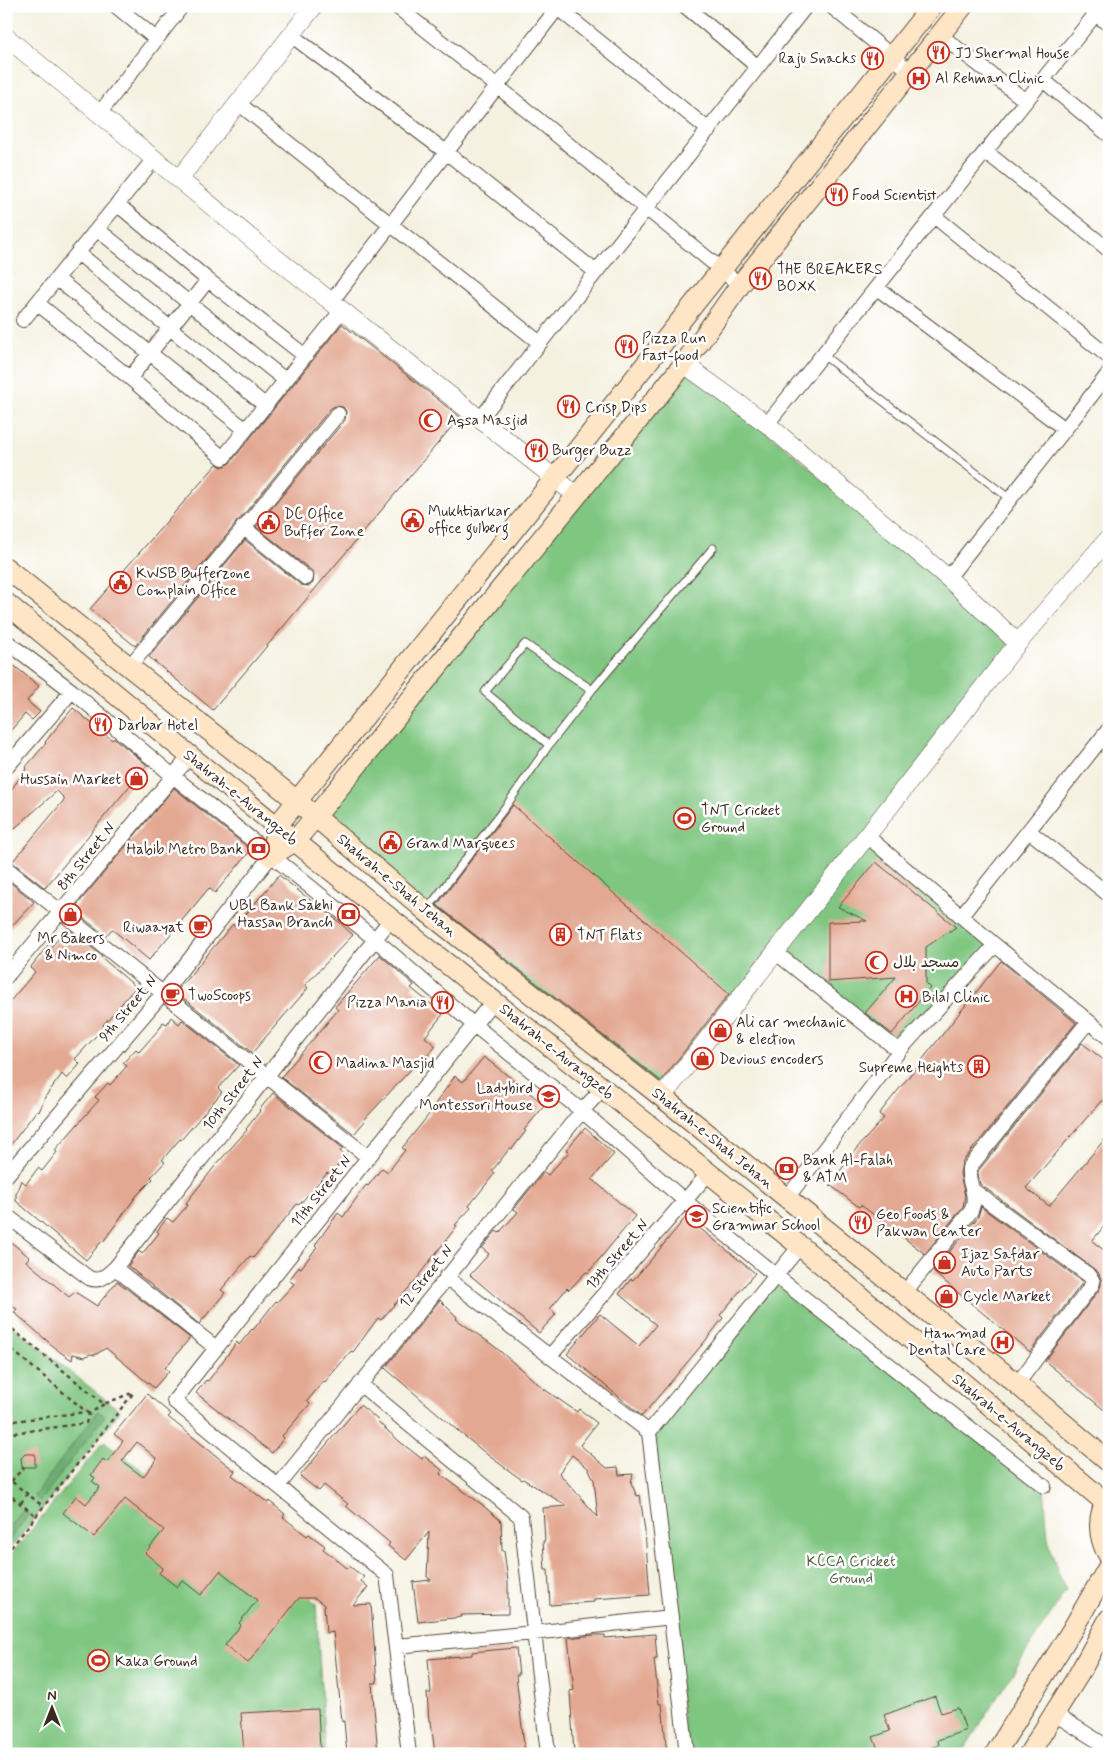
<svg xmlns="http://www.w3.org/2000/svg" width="1115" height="1760" viewBox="0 0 1115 1760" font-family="Mynerve,'Playpen Sans Arabic',sans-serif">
  <rect width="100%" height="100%" fill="#fff"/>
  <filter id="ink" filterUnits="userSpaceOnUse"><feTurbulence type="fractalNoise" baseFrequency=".02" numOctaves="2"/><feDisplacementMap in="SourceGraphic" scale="10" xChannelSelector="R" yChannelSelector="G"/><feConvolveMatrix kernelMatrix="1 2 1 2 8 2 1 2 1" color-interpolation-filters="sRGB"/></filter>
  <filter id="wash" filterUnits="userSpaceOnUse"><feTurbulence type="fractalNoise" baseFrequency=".0096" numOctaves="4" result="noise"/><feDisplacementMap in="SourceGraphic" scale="20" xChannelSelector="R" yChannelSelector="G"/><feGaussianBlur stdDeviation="1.12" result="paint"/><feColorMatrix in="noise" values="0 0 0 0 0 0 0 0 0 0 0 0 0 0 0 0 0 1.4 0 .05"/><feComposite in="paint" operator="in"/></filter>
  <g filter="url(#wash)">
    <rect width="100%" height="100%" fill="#f5f1e1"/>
    <path fill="#7fc681" stroke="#5d7850" d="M680 361 1026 643 868 836 997 944 899 1051 774 952 658 1098 315 818Z
      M780 1279 1044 1486 1048 1539 1057 1570 1066 1590 961 1754H687L649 1432Z
      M6 1321 120 1411 6 1554Z
      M104 1441 316 1603 325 1754H6V1561Z"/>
    <path fill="#67ab6f" stroke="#516a46" d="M98 1411 105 1416 40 1501 34 1496Z
      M23 1510 29 1514 6 1545V1532Z"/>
    <g id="blocks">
      <path fill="#e3a892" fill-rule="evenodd" d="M342 324 460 417 213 710 149 657 245 540 301 585 309 586 313 583 314 575 312 571 256 527 345 420 346 411 343 407 335 406 331 408 240 519 237 521 234 526 135 646 90 609 217 464 222 467 230 463Z
        M6 659 39 686 27 701 40 712 32 720 25 714 6 736Z
        M73 708 112 740 114 738 147 765 45 888 12 862 65 799 57 791 6 836V797L26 769 25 768 46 743 45 742Z
        M174 788 251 850 215 893 209 888 149 960 112 929 106 936 73 910Z
        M513 805 729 994 661 1081 437 905Z
        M876 862 956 927 926 947V984L930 988 892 1034 865 1013 896 977 828 982V922L867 921 838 907Z
        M279 875 316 905 317 904 339 922 353 935 305 985 308 988 252 1053 176 992 233 924 235 927Z
        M6 879 34 902 6 932Z
        M67 928 102 956 101 957 136 987 103 1025 104 1027 75 1059 80 1064 67 1079 62 1074 45 1097 39 1112 37 1110 6 1151V1006L35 972 30 968 49 944 51 947Z
        M380 955 414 985 411 988 443 1014 425 1037 436 1046 418 1067 415 1065 364 1120 365 1121 354 1134 281 1077 338 1010 335 1007Z
        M1001 961 1076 1023 962 1162 960 1174 965 1196 963 1207 925 1254 861 1205 859 1207 830 1185 856 1149 884 1118 879 1114Z
        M171 1017 179 1024 182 1020 239 1065 218 1088 222 1092 181 1140 180 1139 162 1160 165 1162 151 1177 153 1179 137 1195 103 1242 102 1241 86 1260 16 1201V1194L21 1180 26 1184 38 1168 42 1171 57 1152 55 1150 99 1100 95 1097 108 1083 110 1085 127 1066 123 1063 136 1049 139 1052 160 1028 163 1022 167 1024Z
        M1082 1043 1105 1061 1104 1062 1109 1066V1105L1102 1100 1026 1188 1049 1206 1109 1134V1220L1092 1241 1109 1254V1414L1045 1361 1099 1290 1101 1285V1279L1098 1272 980 1184 978 1174V1171Z
        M484 1057 545 1105 524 1130 526 1131 512 1149 510 1148 492 1171 495 1173 469 1206 471 1208 455 1225 457 1226 419 1275H420L381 1320 378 1318 353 1352 351 1351 325 1382 324 1381 307 1401 310 1404 282 1436 284 1438 272 1453 196 1393 206 1380 208 1381 237 1342 239 1345 252 1329 253 1330 276 1301 277 1302 294 1284 289 1280 299 1267 301 1268 317 1247 315 1245 338 1213 343 1217 366 1185 368 1186 382 1168 388 1172 405 1150 402 1148 431 1112 430 1111 455 1076 463 1082Z
        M273 1093 343 1148 340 1151 346 1156 330 1175 327 1173 299 1205 297 1204 253 1258 250 1256 237 1271 221 1290 225 1293 199 1324 128 1266 139 1251 142 1254 159 1233 157 1231 167 1218 173 1222 188 1205 186 1203 215 1166 247 1130 246 1129 260 1111 259 1110Z
        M585 1128 614 1154 592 1179 635 1216 588 1273 586 1272 569 1290 567 1288 550 1309 556 1314 539 1333 470 1275 489 1254 482 1248 496 1231 499 1233 518 1212 514 1209 544 1172 548 1175 569 1152 566 1150Z
        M981 1207 1083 1282 1030 1352 933 1272 978 1217Z
        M686 1217 755 1273 720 1315 723 1318 706 1340 642 1416 567 1354 600 1314 639 1346 656 1325 619 1294 631 1279 633 1280 650 1261Z
        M6 1238 29 1257 26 1261 69 1297 75 1292 97 1306 117 1281 190 1338 165 1368 169 1371 154 1388 106 1348 95 1355 90 1354 85 1357 73 1354 72 1360 60 1352 14 1312 17 1309 6 1303Z
        M440 1300 457 1317 456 1319 494 1346 544 1389 577 1412 579 1409 597 1423 580 1445 607 1468 618 1467 619 1475 633 1474 631 1483 637 1496 640 1495 645 1532 650 1595 594 1599V1602L550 1605 548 1570H545L543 1541H545L543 1508 567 1506 523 1479 522 1480 489 1456 457 1430 385 1368ZM572 1455 589 1469 594 1480 598 1517 559 1473Z
        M147 1394 171 1414 168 1417 235 1471 232 1475 268 1503 269 1501 285 1514 283 1517 307 1536 309 1534 325 1546 323 1549 347 1568 349 1566 364 1577 361 1581 368 1587 353 1605 371 1604 377 1683H372L378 1754H347L344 1721 342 1722 333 1632 326 1633 324 1605 315 1598H299L248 1663 225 1645 241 1625 239 1623 257 1600 220 1571 201 1595 182 1580 177 1587 159 1573 163 1568 145 1553 164 1530 125 1499 94 1537 63 1513 76 1496 86 1504 100 1487 92 1481 95 1478 91 1475 103 1459 107 1462 123 1441 114 1434ZM137 1442 157 1459 143 1477 122 1461Z
        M360 1405 378 1420 377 1421 399 1441 422 1459 424 1456 442 1470 440 1474 480 1503 501 1521 502 1551H504L508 1581V1614L461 1615 462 1617 418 1622 413 1582 431 1580 427 1577 429 1532 406 1560 388 1546 390 1543 346 1506 348 1504 324 1485 319 1491 300 1476Z
        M25 1454H35V1467H22L21 1458Z
        M655 1634 657 1659H654L659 1704H662L667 1754H574L570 1691 574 1690 568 1638 594 1635H605V1638Z
        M516 1648 519 1675H516L525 1754H435L431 1721H429L427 1693H431L428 1659 472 1655V1652Z
        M935 1696 941 1713 958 1708 966 1730 938 1740 939 1745 914 1754 911 1749 898 1754H880L873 1737 890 1731 884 1715Z
        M318 1709 320 1750 270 1754H244L241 1713Z"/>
    </g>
  </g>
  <g filter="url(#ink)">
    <use href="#blocks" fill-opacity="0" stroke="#57483b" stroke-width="1"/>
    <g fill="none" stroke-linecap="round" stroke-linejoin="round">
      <defs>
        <path id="service" d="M823 355 1010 499
          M549 745 485 692 525 644 592 690
          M426 911 506 806 549 745 592 690 713 548"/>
        <path id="minor" d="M116 6 156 39
          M396 6 497 86 740 285
          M555 6 709 130
          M685 6 758 67
          M831 6 911 72
          M1096 14 1109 25
          M291 35 446 152 596 272
          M940 35 1026 101
          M1043 80 1109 135
          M238 103 540 343
          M99 114 182 6
          M986 152 1109 250
          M117 204 208 280 304 355
          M934 216 1109 357
          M97 229 285 380
          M78 253 266 406
          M57 279 246 430
          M877 288 1065 429
          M331 302 559 6
          M37 303 130 378 223 458 342 310
          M23 320 154 159
          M130 378 208 280
          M480 419 806 6
          M767 424 1102 6
          M243 527 306 578
          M948 578 1109 373
          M6 641 72 691 173 776 376 940 474 1025 582 1111 685 1201 780 1279 1044 1486
          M130 666 338 414
          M6 768 72 691
          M1029 831 1109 895
          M867 836 995 945 1109 1038
          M6 868 368 1157
          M961 916 1109 729
          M775 952 899 1051
          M6 977 190 756
          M6 1176 163 993 271 856
          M974 1191 1090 1276 1093 1282 1092 1285 1017 1384
          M787 1198 899 1051 995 945
          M6 1215 89 1278C101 1283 106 1275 115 1268L391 919
          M115 1268 216 1348
          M446 1277 649 1432
          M904 1293 971 1211C979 1193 967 1186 969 1168L1088 1022
          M550 1356 708 1174
          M360 1384 521 1517 548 1754
          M278 1486 582 1111 603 1088
          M396 1646 534 1633 671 1617
          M1053 1713 1109 1748
          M409 1754 387 1575 174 1401 493 1001
          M687 1754 649 1432 800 1246"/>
        <path id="tertiary" d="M6 37 258 244 576 495
          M179 179 314 6
          M684 364 767 424 948 578 1018 643
          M662 1097 1018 643 1109 538"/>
        <path id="secondary" d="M6 568 297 801 426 911 662 1097 1017 1384 1109 1462
          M6 603 190 756 391 919 800 1246 1105 1502
          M274 840 277 826 297 801 932 6
          M271 856 295 841 315 817 684 364 740 285 963 6
          M1109 1496C1097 1514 1097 1537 1109 1556
          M995 1754 1072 1630 1109 1566
          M1029 1754 1079 1674 1109 1619"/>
      </defs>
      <use href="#service" stroke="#57483b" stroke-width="9"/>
      <use href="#minor" stroke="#57483b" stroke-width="16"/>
      <use href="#tertiary" stroke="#57483b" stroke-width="19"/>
      <use href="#secondary" stroke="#57483b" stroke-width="22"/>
      <path stroke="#57483b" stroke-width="2.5" stroke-dasharray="4 4" stroke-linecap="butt" d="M6 1324 104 1404 134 1392
        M6 1345 89 1414
        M6 1422 86 1412
        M6 1434 86 1423 89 1414 104 1404
        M6 1477 44 1507
        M6 1487 24 1467
        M6 1492 36 1516
        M21 1503 27 1494
        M6 1554 135 1391"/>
      <use href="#service" stroke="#fff" stroke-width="7"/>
      <use href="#minor" stroke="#fff" stroke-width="14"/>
      <use href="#tertiary" stroke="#fff" stroke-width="18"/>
      <use href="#secondary" stroke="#fde5c5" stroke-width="20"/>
    </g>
  </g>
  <defs>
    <symbol id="restaurant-ring" viewBox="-11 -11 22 22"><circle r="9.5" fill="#fff" stroke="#c8321e" stroke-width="1.5"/><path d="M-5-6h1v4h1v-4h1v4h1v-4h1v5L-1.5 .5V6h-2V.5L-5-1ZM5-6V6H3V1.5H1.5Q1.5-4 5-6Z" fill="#c8321e"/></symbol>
    <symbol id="hospital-ring" viewBox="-11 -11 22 22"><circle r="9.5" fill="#fff" stroke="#c8321e" stroke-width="1.5"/><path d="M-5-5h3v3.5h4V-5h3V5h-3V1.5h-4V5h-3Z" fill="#c8321e"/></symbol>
    <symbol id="mosque-ring" viewBox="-11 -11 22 22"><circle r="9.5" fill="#fff" stroke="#c8321e" stroke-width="1.5"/><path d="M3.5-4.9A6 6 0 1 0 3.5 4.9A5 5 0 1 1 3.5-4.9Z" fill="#c8321e"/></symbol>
    <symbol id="civic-ring" viewBox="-11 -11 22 22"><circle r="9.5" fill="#fff" stroke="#c8321e" stroke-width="1.5"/><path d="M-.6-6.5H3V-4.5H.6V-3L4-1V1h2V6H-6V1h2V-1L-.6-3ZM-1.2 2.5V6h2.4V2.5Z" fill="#c8321e"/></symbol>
    <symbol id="shop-ring" viewBox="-11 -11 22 22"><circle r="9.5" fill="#fff" stroke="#c8321e" stroke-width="1.5"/><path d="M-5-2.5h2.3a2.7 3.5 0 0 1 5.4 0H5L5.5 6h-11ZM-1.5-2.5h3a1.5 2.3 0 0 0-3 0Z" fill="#c8321e"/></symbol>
    <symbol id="stadium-ring" viewBox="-11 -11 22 22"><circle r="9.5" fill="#fff" stroke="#c8321e" stroke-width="1.5"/><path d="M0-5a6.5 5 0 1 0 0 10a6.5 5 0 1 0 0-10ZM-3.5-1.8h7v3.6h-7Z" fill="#c8321e"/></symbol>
    <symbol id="bank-ring" viewBox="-11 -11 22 22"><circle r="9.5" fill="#fff" stroke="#c8321e" stroke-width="1.5"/><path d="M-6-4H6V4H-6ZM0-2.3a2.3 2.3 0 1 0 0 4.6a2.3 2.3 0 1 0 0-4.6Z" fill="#c8321e"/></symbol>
    <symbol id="cafe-ring" viewBox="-11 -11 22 22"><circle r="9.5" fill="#fff" stroke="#c8321e" stroke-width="1.5"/><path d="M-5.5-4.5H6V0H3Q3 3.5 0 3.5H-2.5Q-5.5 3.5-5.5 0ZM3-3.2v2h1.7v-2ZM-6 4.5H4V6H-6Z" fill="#c8321e"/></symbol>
    <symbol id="building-ring" viewBox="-11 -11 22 22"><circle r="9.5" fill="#fff" stroke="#c8321e" stroke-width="1.5"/><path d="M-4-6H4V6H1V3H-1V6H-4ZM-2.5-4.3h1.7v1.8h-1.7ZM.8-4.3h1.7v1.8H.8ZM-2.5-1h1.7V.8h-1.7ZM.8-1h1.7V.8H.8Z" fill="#c8321e"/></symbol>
    <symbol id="school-ring" viewBox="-11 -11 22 22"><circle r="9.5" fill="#fff" stroke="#c8321e" stroke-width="1.5"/><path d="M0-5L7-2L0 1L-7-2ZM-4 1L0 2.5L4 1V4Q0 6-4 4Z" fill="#c8321e"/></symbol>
  </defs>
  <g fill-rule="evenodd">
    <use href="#restaurant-ring" x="926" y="40" width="25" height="25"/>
    <use href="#restaurant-ring" x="860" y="46" width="25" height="25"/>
    <use href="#hospital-ring" x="906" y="66" width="25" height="25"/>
    <use href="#restaurant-ring" x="824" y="182" width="25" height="25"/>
    <use href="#restaurant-ring" x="748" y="266" width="25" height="25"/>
    <use href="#restaurant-ring" x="614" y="334" width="25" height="25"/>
    <use href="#restaurant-ring" x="556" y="394" width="25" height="25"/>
    <use href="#mosque-ring" x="418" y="408" width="25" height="25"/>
    <use href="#restaurant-ring" x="524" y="438" width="25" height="25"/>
    <use href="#civic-ring" x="400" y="508" width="25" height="25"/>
    <use href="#civic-ring" x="256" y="510" width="25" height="25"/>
    <use href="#civic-ring" x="108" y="570" width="25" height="25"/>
    <use href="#restaurant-ring" x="88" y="712" width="25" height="25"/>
    <use href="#shop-ring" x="124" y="766" width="25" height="25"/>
    <use href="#stadium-ring" x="672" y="806" width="25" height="25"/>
    <use href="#civic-ring" x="378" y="830" width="25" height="25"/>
    <use href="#bank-ring" x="246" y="836" width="25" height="25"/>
    <use href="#bank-ring" x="336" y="902" width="25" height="25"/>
    <use href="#shop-ring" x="58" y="902" width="25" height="25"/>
    <use href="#cafe-ring" x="188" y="914" width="25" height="25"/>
    <use href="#building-ring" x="548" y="922" width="25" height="25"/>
    <use href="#mosque-ring" x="864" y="950" width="25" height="25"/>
    <use href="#cafe-ring" x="160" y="982" width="25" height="25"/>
    <use href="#hospital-ring" x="894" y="984" width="25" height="25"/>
    <use href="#restaurant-ring" x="430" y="990" width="25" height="25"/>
    <use href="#shop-ring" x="708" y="1018" width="25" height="25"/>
    <use href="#shop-ring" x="690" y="1046" width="25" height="25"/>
    <use href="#mosque-ring" x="308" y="1050" width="25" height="25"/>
    <use href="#building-ring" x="966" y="1054" width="25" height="25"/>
    <use href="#school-ring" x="536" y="1084" width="25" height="25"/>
    <use href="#bank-ring" x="774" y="1156" width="25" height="25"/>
    <use href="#school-ring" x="684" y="1204" width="25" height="25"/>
    <use href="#restaurant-ring" x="848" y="1210" width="25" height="25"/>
    <use href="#shop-ring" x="932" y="1250" width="25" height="25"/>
    <use href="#shop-ring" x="934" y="1284" width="25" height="25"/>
    <use href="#hospital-ring" x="990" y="1330" width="25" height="25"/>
    <use href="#stadium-ring" x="86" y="1648" width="25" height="25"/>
  </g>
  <g text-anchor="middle" stroke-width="5" stroke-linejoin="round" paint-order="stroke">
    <g font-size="15" fill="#3b2a1e" stroke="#fff" text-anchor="start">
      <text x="955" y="58">JJ Shermal House</text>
      <text x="856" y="63" text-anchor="end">Raju Snacks</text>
      <text x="935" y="83">Al Rehman Clinic</text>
      <text x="852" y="200">Food Scientist</text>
      <text x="777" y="274">THE BREAKERS<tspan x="777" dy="17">BOXX</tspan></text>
      <text x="642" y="343">Pizza Run<tspan x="642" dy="17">Fast-food</tspan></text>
      <text x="585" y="412">Crisp Dips</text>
      <text x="447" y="425">Aqsa Masjid</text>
      <text x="552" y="455">Burger Buzz</text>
      <text x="428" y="516">Mukhtiarkar<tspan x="428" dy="17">office gulberg</tspan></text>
      <text x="284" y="519">DC Office<tspan x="284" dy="17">Buffer Zone</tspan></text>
      <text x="136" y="578">KWSB Bufferzone<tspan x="136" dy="17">Complain Office</tspan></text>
      <text x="117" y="730">Darbar Hotel</text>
      <text x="121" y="784" text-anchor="end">Hussain Market</text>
      <text x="701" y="815">TNT Cricket<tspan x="701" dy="17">Ground</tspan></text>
      <text x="406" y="848">Grand Marquees</text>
      <text x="243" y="854" text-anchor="end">Habib Metro Bank</text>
      <text x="333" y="910" text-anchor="end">UBL Bank Sakhi<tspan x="333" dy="17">Hassan Branch</tspan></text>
      <text x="184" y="932" text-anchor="end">Riwaayat</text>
      <text x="577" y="940">TNT Flats</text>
      <text x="71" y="943" text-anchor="middle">Mr Bakers<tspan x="71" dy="17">&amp; Nimco</tspan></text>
      <text x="893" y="967">مسجد بلال</text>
      <text x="188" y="1000">TwoScoops</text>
      <text x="922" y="1002">Bilal Clinic</text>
      <text x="427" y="1007" text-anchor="end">Pizza Mania</text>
      <text x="736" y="1027">Ali car mechanic<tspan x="736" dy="17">&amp; election</tspan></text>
      <text x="719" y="1064">Devious encoders</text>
      <text x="336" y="1068">Madina Masjid</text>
      <text x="963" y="1072" text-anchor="end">Supreme Heights</text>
      <text x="533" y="1093" text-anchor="end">Ladybird<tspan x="533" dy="17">Montessori House</tspan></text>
      <text x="803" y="1165">Bank Al-Falah<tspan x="803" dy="17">&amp; ATM</tspan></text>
      <text x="712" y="1213">Scientific<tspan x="712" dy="17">Grammar School</tspan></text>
      <text x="876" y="1219">Geo Foods &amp;<tspan x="876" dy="17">Pakwan Center</tspan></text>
      <text x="961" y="1259">Ijaz Safdar<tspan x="961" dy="17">Auto Parts</tspan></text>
      <text x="963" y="1301">Cycle Market</text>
      <text x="986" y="1338" text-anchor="end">Hammad<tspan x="986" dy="17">Dental Care</tspan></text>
      <text x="115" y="1666">Kaka Ground</text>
    </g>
    <g font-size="15" fill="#3b2a1e" stroke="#fff">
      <text transform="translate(241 797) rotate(39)" y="5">Shahrah-e-Aurangzeb</text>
      <text transform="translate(86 856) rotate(-51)" y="5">8th Street N</text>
      <text transform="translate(397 885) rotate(40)" y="5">Shahrah-e-Shah Jehan</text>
      <text transform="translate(128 1008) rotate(-50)" y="5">9th Street N</text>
      <text transform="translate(557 1051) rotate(39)" y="5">Shahrah-e-Aurangzeb</text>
      <text transform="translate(233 1093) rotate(-52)" y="5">10th Street N</text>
      <text transform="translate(713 1138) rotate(39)" y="5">Shahrah-e-Shah Jehan</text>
      <text transform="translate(321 1191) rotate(-51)" y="5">11th Street N</text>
      <text transform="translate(617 1254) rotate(-49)" y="5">13th Street N</text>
      <text transform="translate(426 1276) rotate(-51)" y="5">12 Street N</text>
      <text transform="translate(1009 1422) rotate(40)" y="5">Shahrah-e-Aurangzeb</text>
    </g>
    <g font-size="15" fill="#536141" stroke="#fff">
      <text x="851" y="1566">KCCA Cricket<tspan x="851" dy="17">Ground</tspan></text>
    </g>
  </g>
  <rect width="1115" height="1760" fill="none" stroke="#fff" stroke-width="25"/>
  <g transform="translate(52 1708)" stroke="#ffffff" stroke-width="4" paint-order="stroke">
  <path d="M0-4L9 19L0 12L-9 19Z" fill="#3b2a1e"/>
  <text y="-8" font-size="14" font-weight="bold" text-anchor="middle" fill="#3b2a1e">N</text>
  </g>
</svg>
